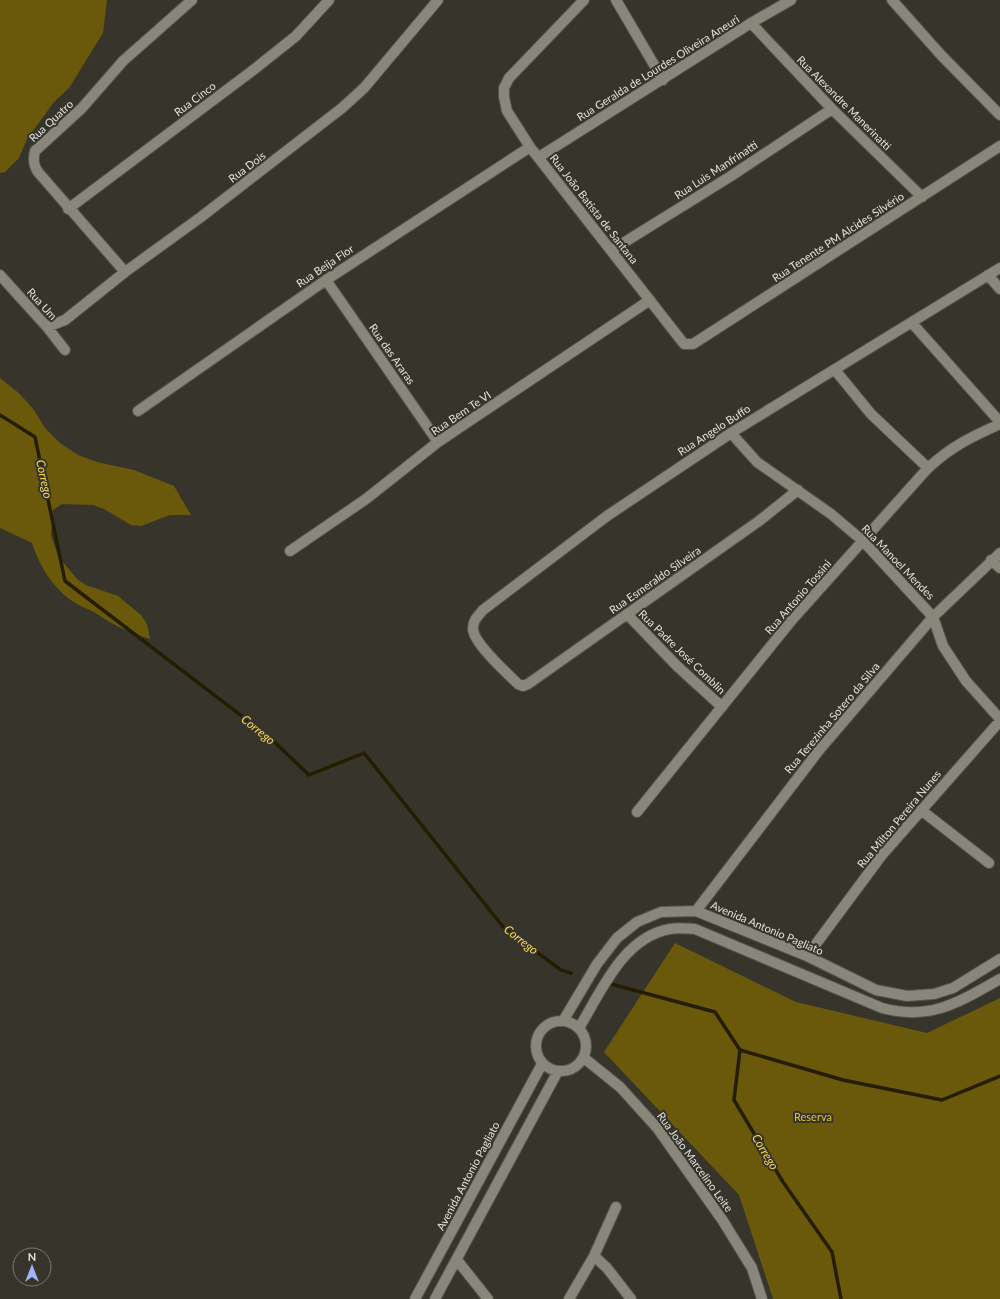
<svg xmlns="http://www.w3.org/2000/svg" width="1000" height="1299" viewBox="0 0 1000 1299" font-family="Lato,sans-serif">
  <rect width="100%" height="100%" fill="#36342b"/>
  <path fill="#6a590a" d="M0 0H107L103 33 69 88 54 102 27 139 19 158 5 172 0 173Z
    M0 378 20 394 34 410 45 428 60 443 78 455 97 462 134 470 174 486 191 515H170L141 526 131 525 104 509 93 505 62 504 53 510 51 535 58 556 77 579 86 585 118 596 141 615 147 624 150 639C131 633 113 625 97 614 91 610 84 608 77 604 55 591 40 568 32 543L0 528Z
    M675 943 796 1002 927 1033 1000 998V1299H773L739 1195 604 1052Z"/>
  <g fill="none" stroke-linecap="round" stroke-linejoin="round">
    <path stroke="#241d00" stroke-width="3.5" d="M0 415 35 437 65 581 268 736 309 775 364 753 504 928 561 970 571 973
      M611 984 715 1012 740 1050 734 1100 783 1182 832 1252 841 1299
      M740 1050 843 1080 942 1100 1000 1076"/>
    <defs>
      <path id="minor" d="M584 0 509 78 504 88V97L507 111 530 147 684 344H693L1000 146
        M616 0 663 80
        M892 0 941 55 1000 115
        M751 23 832 109 922 197
        M539 157 751 23 791 0
        M68 209 252 71 296 36 329 0
        M612 250 731 176 832 109
        M125 272 38 172C33 165 33 159 35 151L82 108 123 61 192 0
        M0 275 47 327 65 350
        M988 275 1000 289
        M326 280 438 442
        M912 323 1000 422
        M47 327 65 320 125 272 201 217 342 108 364 88 438 0
        M835 370 871 414 928 468
        M138 411 326 280 530 147
        M731 433 757 462 831 514 863 541 933 617 943 646 966 681 1000 719
        M798 490 759 521 528 684 523 686 518 684C508 674 472 642 473 628 473 620 478 616 483 610L607 516 731 433 1000 268
        M290 551 366 499 438 442 650 300
        M991 560 1000 568
        M627 614 677 666 722 707
        M921 810 989 863
        M637 812 791 621 928 468C952 446 971 437 1000 424
        M696 911 820 749 933 617 1000 553
        M807 956 882 855 1000 721
        M536 1046a25 25 0 1 1 50 0a25 25 0 1 1-50 0Z
        M563 1021 597 964 617 938 637 922 661 912 696 911 807 956 876 990 907 996 934 994 953 988 1000 959
        M579 1028C601 992 623 937 670 929 677 927 687 929 695 929L882 1008C931 1021 959 1002 1000 979
        M584 1058 620 1087 658 1129 723 1221 752 1268 762 1299
        M594 1256 607 1268 631 1299
        M457 1260 488 1299
        M415 1299 542 1064
        M435 1299 558 1071
        M569 1299 594 1256 616 1207"/>
    </defs>
    <use href="#minor" stroke="#55534b" stroke-width="12"/>
    <use href="#minor" stroke="#89867c" stroke-width="10"/>
  </g>
  <g text-anchor="middle" stroke-width="4" stroke-linejoin="round" paint-order="stroke">
    <g font-size="11" fill="#e2e1db" stroke="#36342b">
      <text transform="translate(658 68) rotate(-32)" y="4">Rua Geralda de Lourdes Oliveira Aneuri</text>
      <text transform="translate(195 99) rotate(-37)" y="4">Rua Cinco</text>
      <text transform="translate(844 103) rotate(45)" y="4">Rua Alexandre Manerinatti</text>
      <text transform="translate(51 121) rotate(-43)" y="4">Rua Quatro</text>
      <text transform="translate(247 167) rotate(-37)" y="4">Rua Dois</text>
      <text transform="translate(716 170) rotate(-33)" y="4">Rua Luis Manfrinatti</text>
      <text transform="translate(594 209) rotate(52)" y="4">Rua João Batista de Santana</text>
      <text transform="translate(838 237) rotate(-33)" y="4">Rua Tenente PM Alcides Silvério</text>
      <text transform="translate(325 266) rotate(-34)" y="4">Rua Beija Flor</text>
      <text transform="translate(42 304) rotate(48)" y="4">Rua Um</text>
      <text transform="translate(392 354) rotate(55)" y="4">Rua das Araras</text>
      <text transform="translate(461 413) rotate(-34)" y="4">Rua Bem Te VI</text>
      <text transform="translate(714 430) rotate(-33)" y="4">Rua Angelo Buffo</text>
      <text transform="translate(898 562) rotate(46)" y="4">Rua Manoel Mendes</text>
      <text transform="translate(655 580) rotate(-35)" y="4">Rua Esmeraldo Silveira</text>
      <text transform="translate(798 597) rotate(-49)" y="4">Rua Antonio Tossini</text>
      <text transform="translate(682 652) rotate(44)" y="4">Rua Padre José Comblin</text>
      <text transform="translate(832 718) rotate(-50)" y="4">Rua Terezinha Sotero da Silva</text>
      <text transform="translate(899 819) rotate(-50)" y="4">Rua Milton Pereira Nunes</text>
      <text transform="translate(767 928) rotate(23)" y="4">Avenida Antonio Pagliato</text>
      <text transform="translate(695 1162) rotate(54)" y="4">Rua João Marcelino Leite</text>
      <text transform="translate(468 1176) rotate(-62)" y="4">Avenida Antonio Pagliato</text>
    </g>
    <g font-size="11" fill="#e2c233" stroke="#36342b">
      <text x="813" y="1121">Reserva</text>
    </g>
    <g font-size="12" font-style="italic" fill="#fbda53" stroke="#36342b">
      <text transform="translate(44 479) rotate(78)" y="4">Corrego</text>
      <text transform="translate(258 730) rotate(39)" y="4">Corrego</text>
      <text transform="translate(521 940) rotate(38)" y="4">Corrego</text>
      <text transform="translate(765 1152) rotate(59)" y="4">Corrego</text>
    </g>
  </g>
  <g transform="translate(32 1267)"><circle r="19" fill="#36342b" stroke="#7b7971"/>
  <path d="M0-3L7 15L0 10L-7 15Z" fill="#a3b2fc"/>
  <text y="-6" font-size="11" font-weight="bold" text-anchor="middle" fill="#e2e1db">N</text>
  </g>
</svg>
